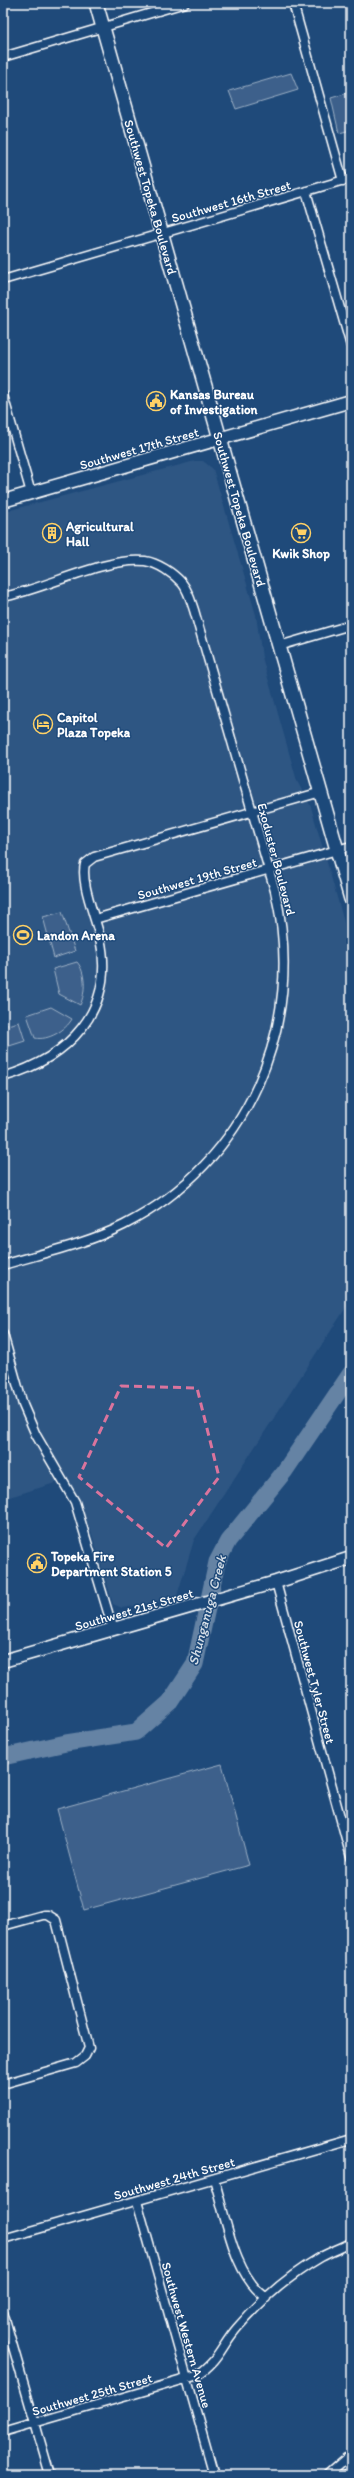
<svg xmlns="http://www.w3.org/2000/svg" width="354" height="2478" viewBox="0 0 354 2478" font-family="Itim,sans-serif">
  <rect width="100%" height="100%" fill="#1f4a7a"/>
  <filter id="ink" filterUnits="userSpaceOnUse"><feTurbulence type="fractalNoise" baseFrequency=".025" numOctaves="2"/><feDisplacementMap in="SourceGraphic" scale="8" xChannelSelector="R" yChannelSelector="G"/><feConvolveMatrix kernelMatrix="1 2 1 2 8 2 1 2 1" color-interpolation-filters="sRGB"/></filter>
  <g filter="url(#ink)">
    <path fill="#2e5683" d="M195 461H203L213 469 256 615 262 657 297 781 311 807 351 946V1300L194 1540 176 1599 122 1608 113 1604 91 1531 65 1480 3 1499V512Z"/>
    <path fill="#3c618b" stroke="#9eb0c5" d="M291 73 298 90 236 109 229 91Z
      M351 92V130L339 133 331 98Z
      M62 912 75 951 54 958 43 917Z
      M77 962C86 972 86 993 80 1005L59 994 53 969Z
      M51 1007 72 1019C66 1030 48 1041 35 1038L27 1015Z
      M19 1022 25 1041 3 1048V1026Z
      M222 1764 249 1865 84 1910 57 1809Z"/>
    <g fill="none" stroke-linecap="round" stroke-linejoin="round">
      <path stroke="#6583a4" stroke-width="17" d="M3 1757 66 1743 136 1732 170 1702 195 1664 217 1562 228 1541 284 1472 351 1373"/>
      <defs>
        <path id="street" d="M293 3 343 181
          M3 57 185 3
          M306 191 351 346
          M3 280 351 178
          M3 395 31 493
          M3 597C45 589 105 557 145 561 158 563 173 573 182 583 188 590 191 601 194 610L275 891C307 1025 248 1162 124 1225 86 1244 43 1253 3 1265
          M279 646 351 625
          M95 919 351 846
          M3 1077C68 1058 116 1011 100 938 96 918 80 883 85 864L94 857 321 792
          M3 1334 23 1405 36 1435 75 1502 113 1629
          M276 1582 351 1857
          M3 1926 43 1915H48L56 1920 89 2048 85 2056 76 2063 3 2084
          M214 2179C226 2216 233 2276 267 2298
          M137 2201 214 2475
          M3 2239 351 2139
          M3 2312 50 2475
          M3 2432 196 2376C220 2360 220 2348 237 2328 260 2301 290 2275 321 2257 330 2252 341 2248 351 2243
          M327 2475 351 2454
          M344 2475 351 2473"/>
        <path id="secondary" d="M3 501 351 401
          M3 1661 276 1582 351 1558"/>
        <path id="primary" d="M96 3 351 899"/>
      </defs>
      <use href="#street" stroke="#fff" stroke-width="11"/>
      <use href="#secondary" stroke="#fff" stroke-width="15"/>
      <use href="#primary" stroke="#fff" stroke-width="16"/>
      <use href="#street" stroke="#1f4a7a" stroke-width="8"/>
      <use href="#secondary" stroke="#1f4a7a" stroke-width="12"/>
      <use href="#primary" stroke="#1f4a7a" stroke-width="13"/>
    </g>
  </g>
  <path fill="none" stroke="#da749d" stroke-width="3" stroke-dasharray="8 5" stroke-linejoin="round" d="M121 1386 197 1388 219 1477 166 1548 79 1477Z"/>
  <defs>
    <symbol id="civic-ring" viewBox="-11 -11 22 22"><circle r="9.5" fill="#1f4a7a" stroke="#ffd166" stroke-width="1.5"/><path d="M-.6-6.5H3V-4.5H.6V-3L4-1V1h2V6H-6V1h2V-1L-.6-3ZM-1.2 2.5V6h2.4V2.5Z" fill="#ffd166"/></symbol>
    <symbol id="building-ring" viewBox="-11 -11 22 22"><circle r="9.5" fill="#1f4a7a" stroke="#ffd166" stroke-width="1.5"/><path d="M-4-6H4V6H1V3H-1V6H-4ZM-2.5-4.3h1.7v1.8h-1.7ZM.8-4.3h1.7v1.8H.8ZM-2.5-1h1.7V.8h-1.7ZM.8-1h1.7V.8H.8Z" fill="#ffd166"/></symbol>
    <symbol id="supermarket-ring" viewBox="-11 -11 22 22"><circle r="9.5" fill="#1f4a7a" stroke="#ffd166" stroke-width="1.5"/><path d="M-6-5.5h2.5l.6 2H6L4.5 2H-2.5L-4.4-4H-6ZM-1.5 3.2a1.3 1.3 0 1 0 .1 0ZM3 3.2a1.3 1.3 0 1 0 .1 0Z" fill="#ffd166"/></symbol>
    <symbol id="hotel-ring" viewBox="-11 -11 22 22"><circle r="9.5" fill="#1f4a7a" stroke="#ffd166" stroke-width="1.5"/><path d="M-6-4.5h1.5V1H6V5H4.5V3h-9V5H-6ZM-4 0a1.8 1.8 0 1 1 3.6 0ZM.5 0V-2.5h3Q6-2.5 6 0Z" fill="#ffd166"/></symbol>
    <symbol id="stadium-ring" viewBox="-11 -11 22 22"><circle r="9.5" fill="#1f4a7a" stroke="#ffd166" stroke-width="1.5"/><path d="M0-5a6.5 5 0 1 0 0 10a6.5 5 0 1 0 0-10ZM-3.5-1.8h7v3.6h-7Z" fill="#ffd166"/></symbol>
  </defs>
  <g fill-rule="evenodd">
    <use href="#civic-ring" x="145" y="390" width="22" height="22"/>
    <use href="#building-ring" x="41" y="522" width="22" height="22"/>
    <use href="#supermarket-ring" x="290" y="522" width="22" height="22"/>
    <use href="#hotel-ring" x="32" y="713" width="22" height="22"/>
    <use href="#stadium-ring" x="12" y="924" width="22" height="22"/>
    <use href="#civic-ring" x="26" y="1552" width="22" height="22"/>
  </g>
  <g text-anchor="middle" stroke-width="3" stroke-linejoin="round" paint-order="stroke">
    <g font-size="13" fill="#fff" stroke="#1f4a7a">
      <text transform="translate(151 197) rotate(74)" y="5">Southwest Topeka Boulevard</text>
      <text transform="translate(231 201) rotate(-16)" y="5">Southwest 16th Street</text>
      <text transform="translate(139 448) rotate(-16)" y="5">Southwest 17th Street</text>
      <text transform="translate(240 509) rotate(74)" y="5">Southwest Topeka Boulevard</text>
      <text transform="translate(277 859) rotate(75)" y="5">Exoduster Boulevard</text>
      <text transform="translate(197 878) rotate(-16)" y="5">Southwest 19th Street</text>
      <text transform="translate(134 1609) rotate(-16)" y="5">Southwest 21st Street</text>
      <text transform="translate(315 1682) rotate(75)" y="5">Southwest Tyler Street</text>
      <text transform="translate(174 2178) rotate(-16)" y="5">Southwest 24th Street</text>
      <text transform="translate(187 2335) rotate(74)" y="5">Southwest Western Avenue</text>
      <text transform="translate(92 2394) rotate(-16)" y="5">Southwest 25th Street</text>
    </g>
    <g font-size="13" font-weight="bold" fill="#fff" stroke="#1f4a7a" text-anchor="start">
      <text x="170" y="399">Kansas Bureau<tspan x="170" dy="15">of Investigation</tspan></text>
      <text x="66" y="531">Agricultural<tspan x="66" dy="15">Hall</tspan></text>
      <text x="301" y="558" text-anchor="middle">Kwik Shop</text>
      <text x="57" y="722">Capitol<tspan x="57" dy="15">Plaza Topeka</tspan></text>
      <text x="37" y="940">Landon Arena</text>
      <text x="51" y="1561">Topeka Fire<tspan x="51" dy="15">Department Station 5</tspan></text>
    </g>
    <g font-size="14" font-style="italic" fill="#d8e0e8" stroke="#1f4a7a">
      <text transform="translate(207 1610) rotate(-75)" y="5">Shunganuga Creek</text>
    </g>
  </g>
  <rect width="354" height="2478" fill="none" stroke="#1f4a7a" stroke-width="16"/>
  <rect x="8" y="8" width="338" height="2462" fill="none" stroke="#fff" stroke-width="1.5" filter="url(#ink)"/>
</svg>
